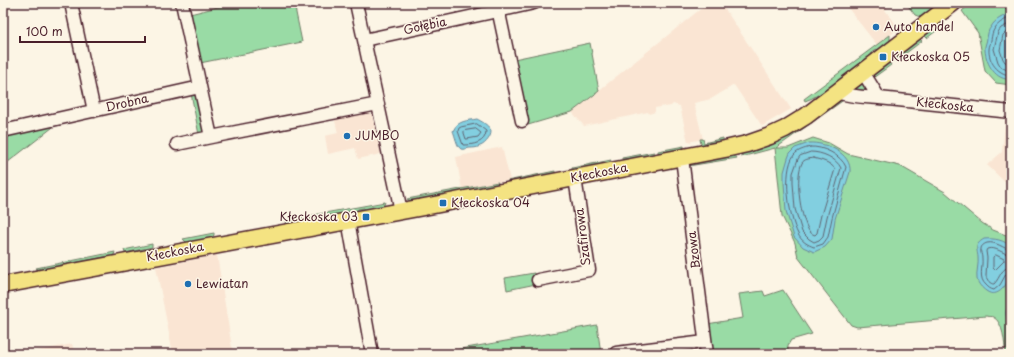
<svg xmlns="http://www.w3.org/2000/svg" width="1014" height="357" viewBox="0 0 1014 357" font-family="'Playpen Sans',sans-serif">
  <rect width="100%" height="100%" fill="#fcf5e5"/>
  <filter id="ink" filterUnits="userSpaceOnUse"><feTurbulence type="fractalNoise" baseFrequency=".025" numOctaves="2"/><feDisplacementMap in="SourceGraphic" scale="8" xChannelSelector="R" yChannelSelector="G"/><feConvolveMatrix kernelMatrix="1 2 1 2 8 2 1 2 1" color-interpolation-filters="sRGB"/></filter>
  <g filter="url(#ink)">
    <path fill="#fae5d3" d="M708 3H721L791 109 762 126 734 85 711 99 694 103 703 139 688 142 680 106 673 104 671 106 665 107V106L655 108V112L649 114 648 112 584 126 572 112Z
      M844 3H893L885 10 899 28 877 45Z
      M367 111 372 115 381 154 358 159 355 148 328 154 325 136 338 133 334 117Z
      M1006 115 1011 116V188L987 165 1002 152Z
      M502 147 510 180 462 189 456 157Z
      M217 255 233 354H173L156 267Z
      M72 344 75 354H27V353Z"/>
    <path fill="#99dba5" stroke="#727d68" d="M234 3H294L302 42 200 63 190 14Z
      M906 3H942L923 18 915 15Z
      M970 3H1011V85L996 83 985 71 978 33 962 11 970 4Z
      M942 21 945 24 927 38 924 35Z
      M890 35V42L880 52 877 49 871 53 874 57 857 68H854C841 78 821 96 805 101L804 99Z
      M920 39 922 41 897 60 895 58Z
      M590 43 599 91 572 112 528 125 514 59Z
      M889 62 891 65 873 78 882 92 942 99 883 95 871 76Z
      M863 82 868 87 867 92 865 93 853 90Z
      M191 93 197 97 204 133 199 135Z
      M841 99H845L776 148H788L813 138 829 143 848 154 900 166 945 192 982 223 993 230 1011 237V354H1006C1004 344 1004 322 993 317 991 316 989 317 986 316L857 327 851 325 798 257 795 243 782 216 775 148 741 157V154L771 145 790 135Z
      M57 124 3 166V136Z
      M723 138V142L703 146 701 144 700 139H703L704 143Z
      M684 146V148L659 155H658V151Z
      M654 152V155L640 159H622V158Z
      M735 155 737 158 688 166V164Z
      M611 160 609 163 587 169 572 170V168Z
      M555 171V173L552 175 508 183 507 181Z
      M498 182 497 185 495 186 411 201 407 199Z
      M385 202 383 207 365 210 364 208 358 209V212L287 224 286 220Z
      M214 233V235L211 239 187 243 183 239Z
      M152 244V247L125 253 124 250Z
      M115 252 114 255 39 270 36 268Z
      M534 273 536 284 507 290 505 278Z
      M783 290 812 334 791 340 788 345V354H712L707 324 743 318 739 294 763 291 765 296Z
      M597 325 601 354H432Z"/>
    <path fill="#82cfe0" stroke="#6c8998" d="M1011 13V79C996 81 986 64 985 50 984 46 987 42 987 38 988 34 988 30 991 27 995 19 1004 16 1011 13Z
      M477 119C481 121 488 125 490 129 494 134 485 145 480 146 477 148 473 148 470 148 468 148 463 150 461 149 457 147 455 135 453 131 458 120 467 121 477 119Z
      M809 143C825 142 852 153 850 172L835 219 832 239 825 247 814 252 803 247 794 237 786 211 784 183V172L788 158 790 153 795 148Z
      M984 239C994 238 1005 240 1011 247 1011 255 1012 264 1011 272 1009 283 998 300 986 291 982 288 978 284 977 279 976 272 979 264 978 257 977 248 974 245 984 239Z
      M1011 305V330C1009 321 1001 311 1011 305Z"/>
    <g fill="none" stroke-linecap="round" stroke-linejoin="round">
      <path stroke="#606573" stroke-width="1" d="M1011 17C1005 20 999 22 995 28 992 32 992 35 991 40 991 43 989 46 989 49 988 61 998 75 1011 75
        M1011 23 1001 28 998 32 994 49 998 62 1001 67 1007 70H1011
        M1011 29 1005 33 1003 35 1000 50 1003 59 1005 62 1011 64
        M477 124 486 131C486 143 473 145 463 145L458 131 459 128 461 127Z
        M476 129 481 133 478 137 467 139H466L464 133V131Z
        M810 147C823 146 841 155 846 167L832 218 828 237 823 244 814 247C808 245 801 241 798 234 789 217 782 172 794 155 798 150 804 149 810 147Z
        M811 152C822 152 836 158 841 168L827 217 823 236 819 240 814 242 809 239 802 232 795 209 793 183V173L798 159 800 156Z
        M813 158C821 160 830 162 835 169L821 215 817 233 815 235C812 234 809 232 808 229 800 215 795 177 802 163 804 159 809 159 813 158Z
        M1011 250C1004 249 996 241 987 243 984 244 981 246 981 249 980 252 982 255 982 258 983 268 978 278 986 285 989 288 990 289 994 290L1000 285 1006 274 1011 272
        M996 255 1004 259V261L995 270 993 268V257L994 256Z
        M1011 255C1002 254 996 246 987 249L986 251 987 258 986 276C987 280 990 284 994 284 1001 277 1000 268 1011 267"/>
      <defs>
        <path id="minor" d="M71 3 94 111
          M182 3 211 137 378 104
          M356 3 401 211
          M497 4 522 121
          M364 40 534 3
          M863 72 879 98
          M837 92C851 97 865 97 879 98L1011 112
          M3 131 200 87
          M177 144 211 137
          M682 158 707 354
          M348 220 372 354
          M538 280 589 270 575 178
          M616 353 705 342"/>
        <path id="major" d="M3 285 429 206 725 149 747 144 770 136 785 129 806 116 953 3"/>
      </defs>
      <use href="#minor" stroke="#4a1f2b" stroke-width="15"/>
      <use href="#major" stroke="#4a1f2b" stroke-width="19"/>
      <use href="#minor" stroke="#fcf5e5" stroke-width="12"/>
      <use href="#major" stroke="#f4e382" stroke-width="16"/>
    </g>
  </g>
  <g fill="#1f6fb2" stroke="#fcf5e5" stroke-width="1.5">
    <circle cx="876" cy="27" r="4"/>
    <rect x="879" y="53" width="8" height="8" rx="2"/>
    <circle cx="347" cy="136" r="4"/>
    <rect x="439" y="199" width="8" height="8" rx="2"/>
    <rect x="362" y="213" width="8" height="8" rx="2"/>
    <circle cx="188" cy="284" r="4"/>
  </g>
  <g text-anchor="middle" stroke-width="3" stroke-linejoin="round" paint-order="stroke">
    <g font-size="12" fill="#4a1f2b" stroke="#fcf5e5">
      <text transform="translate(425 26) rotate(-12)" y="4">Gołębia</text>
      <text transform="translate(127 103) rotate(-13)" y="4">Drobna</text>
      <text transform="translate(945 105) rotate(6)" y="4">Kłeckoska</text>
      <text transform="translate(599 173) rotate(-11)" y="4">Kłeckoska</text>
      <text transform="translate(583 237) rotate(-97)" y="4">Szafirowa</text>
      <text transform="translate(694 250) rotate(-97)" y="4">Bzowa</text>
      <text transform="translate(175 252) rotate(-11)" y="4">Kłeckoska</text>
    </g>
    <g font-size="12" fill="#4a1f2b" stroke="#fcf5e5" text-anchor="start">
      <text x="884" y="31">Auto handel</text>
      <text x="891" y="61">Kłeckoska 05</text>
      <text x="355" y="140">JUMBO</text>
      <text x="451" y="207">Kłeckoska 04</text>
      <text x="358" y="221" text-anchor="end">Kłeckoska 03</text>
      <text x="196" y="288">Lewiatan</text>
    </g>
  </g>
  <rect width="1014" height="357" fill="none" stroke="#fcf5e5" stroke-width="16"/>
  <rect x="8" y="8" width="998" height="341" fill="none" stroke="#4a1f2b" stroke-width="1.5" filter="url(#ink)"/>
  <path d="M20 36v6h125v-6" fill="none" stroke="#4a1f2b" stroke-width="2"/>
  <text x="26" y="36" font-size="12" fill="#4a1f2b" stroke="#fcf5e5" stroke-width="3" paint-order="stroke">100 m</text>
</svg>
